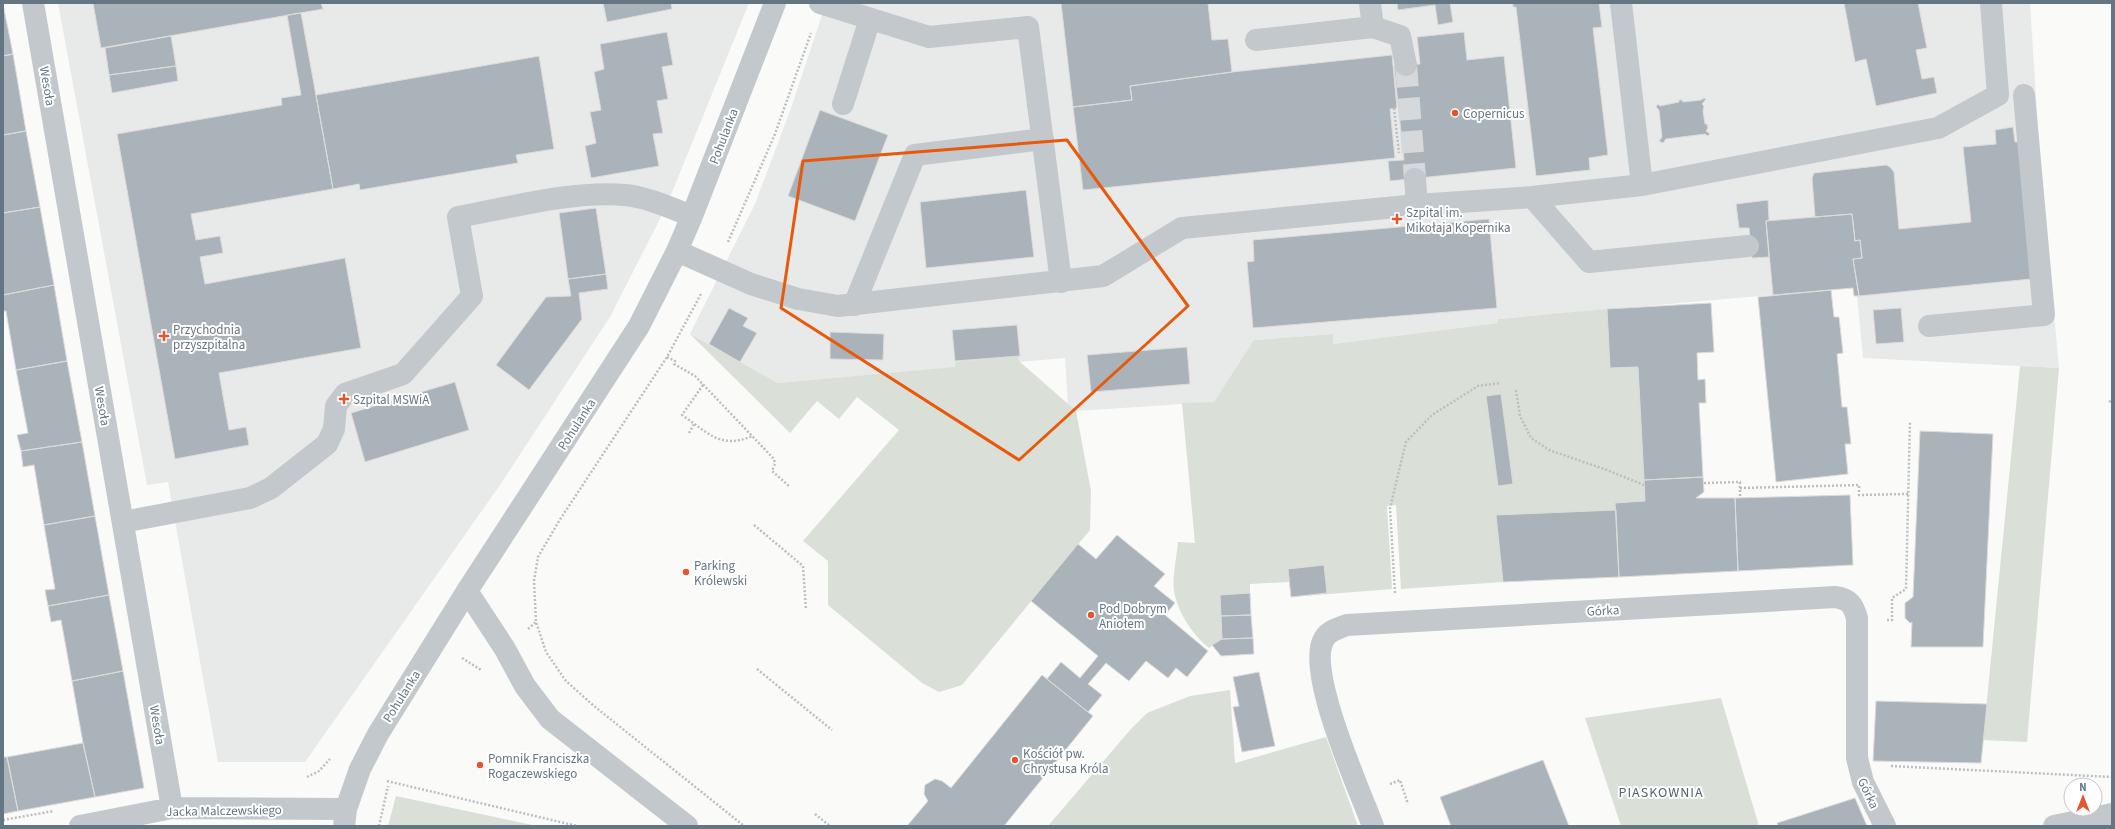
<svg xmlns="http://www.w3.org/2000/svg" width="2115" height="829" viewBox="0 0 2115 829" font-family="'Source Sans 3',sans-serif">
  <rect width="100%" height="100%" fill="#fafaf8"/>
  <path fill="#e8e9e9" d="M58 3H749L666 207 610 317 500 485 305 762H218L168 482 147 485Z
    M826 3H2030L2040 161 2059 368 1863 358 1857 296H1854L1853 288 1498 319V323L1333 344V334L1255 340 1214 402 1076 411 1068 405 1065 358 778 383 690 334 755 204 790 111Z"/>
  <path fill="#dadfd7" d="M1607 309 1610 368 1638 367 1645 501 1616 503V510L1497 515 1503 582 1401 589 1396 505 1387 506 1392 589 1291 597 1289 582 1250 584V593L1220 595 1222 639 1209 648C1192 634 1178 613 1174 591 1172 578 1177 555 1178 542L1195 543 1182 403 1214 402 1254 340 1333 334V344L1498 323V319Z
    M690 334 778 383 955 367 956 362 1018 356 1019 361 1076 411 1091 491 1090 530 962 685 939 692 922 683 828 605V561L803 541 899 430 857 397 839 419 817 401 790 433Z
    M2020 366 2059 368 2027 742 1983 740Z
    M1230 690 1235 763 1326 737 1358 826H1048L1130 730 1147 713 1190 696Z
    M1721 698 1759 826H1621L1585 718Z
    M396 796 537 826H388Z"/>
  <path fill="#aab3b9" stroke="#dcdcda" d="M93 3H321L323 9 101 48Z
    M603 3H671L672 9 607 22Z
    M1061 3H1208L1212 40 1228 39 1232 72 1130 86 1132 100 1073 107Z
    M1397 3H1450L1453 22 1438 25 1435 5 1398 10Z
    M1513 3H1599L1602 27 1593 28 1608 155 1589 158 1590 170 1536 176 1516 7H1513Z
    M1844 3H1918L1927 48 1916 50 1922 79 1934 77 1937 93 1876 106 1866 59 1855 62Z
    M3 4 13 54 3 56Z
    M301 13 333 189 191 214 196 240 220 236 223 253 200 257 205 284 345 258 361 348 219 373 229 430 246 427 249 445 175 459 117 134 282 105 281 98 301 95 287 15Z
    M667 32 673 65 662 67 668 99 657 101 663 133 653 134 659 166 591 178 585 146 596 143 590 112 601 110 594 72 604 69 600 44Z
    M1464 32 1467 60 1504 56 1516 168 1390 181 1388 161 1404 160 1394 66 1420 64 1417 37Z
    M171 36 176 66 109 75 105 48Z
    M13 54 26 131 3 135V56Z
    M1392 55 1397 108 1390 109 1395 158 1083 190 1073 107 1132 100 1130 86 1232 72Z
    M539 56 554 149 516 155 518 163 360 190 359 184 333 189 316 95Z
    M176 66 178 81 112 93 109 75Z
    M1704 98 1706 99 1702 104 1704 106 1703 111 1705 124H1707L1708 128 1706 131 1710 134 1708 136 1705 134 1666 139 1663 143 1659 141 1662 137 1659 110 1656 107 1658 104 1660 106 1679 102V100H1682L1683 102 1701 100Z
    M820 110 888 135 855 221 788 196Z
    M2013 127 2015 142H2019L2031 279 1859 296 1853 259 1862 258 1860 240 1855 241 1852 214 1815 217 1812 178 1814 173 1886 165 1890 167 1894 172 1899 229 1971 222 1963 147 1996 144 1995 130Z
    M26 131 40 207 3 213V135Z
    M1026 190 1034 257 926 268 920 202Z
    M1768 200 1769 220 1766 221 1769 257 1752 258 1749 228H1739L1736 204Z
    M40 207 54 285 3 295V213Z
    M596 208 606 274 568 279 559 213Z
    M1852 214 1855 241 1860 240 1862 258 1853 259 1859 296H1854L1853 288 1773 295 1766 221Z
    M1489 219 1497 308 1253 328 1247 262 1254 261 1253 240Z
    M606 274 608 289 579 293 582 319 529 390 496 365 546 297 571 296 568 279Z
    M54 285 67 361 16 370 6 311H3V295Z
    M1831 290 1834 317H1839L1843 353 1837 354 1842 407H1847L1851 444H1845L1848 474 1776 482 1758 297Z
    M1711 303 1714 352 1697 353 1698 380 1705 379 1706 403H1699L1703 477 1644 480 1638 367 1610 368 1607 309Z
    M729 308 748 318 743 326 757 333 740 362 709 344Z
    M1901 308 1904 342 1876 344 1873 310Z
    M1017 325 1020 356 955 361 952 330Z
    M830 332 884 334 883 360 830 359Z
    M1187 347 1190 384 1091 392 1087 355Z
    M67 361 82 442 21 451 17 435 28 433 16 370Z
    M455 382 469 430 365 462 351 413Z
    M1501 394 1513 484 1498 486 1486 396Z
    M1920 431 1993 434 1983 647H1911L1912 622 1910 623 1905 618V603L1913 597Z
    M82 442 95 516 44 525 34 465 23 467 21 451Z
    M1703 477 1704 492 1696 498H1735L1738 571 1619 577 1615 503 1645 501 1644 480Z
    M1850 495 1853 565 1738 571 1735 498Z
    M1616 510 1619 577 1503 582 1496 515Z
    M95 516 109 595 48 606 45 590 55 589 44 525Z
    M1117 535 1165 574 1154 586 1175 603 1165 615 1208 651 1187 677 1176 668 1168 678 1146 661 1129 681 1106 663 1088 684 1102 695 1088 712 1047 679 1061 662 1080 678 1098 656 1031 601 1078 544 1096 559Z
    M1324 565 1327 593 1291 597 1288 569Z
    M1250 593 1251 615 1221 616 1220 595Z
    M109 595 123 671 72 681 61 620 51 622 48 606Z
    M1251 615 1253 638 1222 639 1221 616Z
    M1253 638 1254 654 1221 656 1212 645 1222 639Z
    M123 671 144 788 95 797 83 743 72 681Z
    M1259 672 1275 746 1242 752 1233 707 1239 706 1233 677Z
    M1042 675 1093 716 1004 826H907L928 801 924 794 925 785 935 779 942 781 951 788Z
    M1876 701 1987 704 1981 763 1873 761Z
    M83 743 95 797 18 811 7 757Z
    M3 757H7L18 811 3 814Z
    M1543 760 1569 826H1451L1440 797Z
    M1855 798 1867 826H1778L1777 823Z"/>
  <g fill="none" stroke-linecap="round" stroke-linejoin="round">
    <path stroke="#d5d9db" stroke-width="22" stroke-dasharray="22 11" stroke-linecap="butt" d="M1406 65 1415 179"/>
    <path stroke="#bbbfc2" stroke-width="2.5" stroke-dasharray="2 2" stroke-linecap="butt" d="M1394 108 1399 153
      M728 242 775 134 811 33
      M701 294 667 357 559 521 538 557 534 581 536 622 546 652 566 681 594 706 744 826
      M667 357 675 361 674 364 695 376 774 459 775 464 772 471 789 486
      M703 385 682 415C707 432 721 450 752 436
      M1516 390 1520 416 1531 438 1549 450 1607 470 1644 485
      M2109 402 2112 400
      M689 433 694 424
      M1704 483 1740 482V498
      M1740 488 1859 485V495L1908 494
      M754 525 803 566 806 610
      M1395 593 1390 508 1406 442 1432 415 1478 386 1501 383
      M1887 620H1892V598L1906 589 1910 421
      M528 629 536 622
      M462 658 481 670
      M757 669 832 730
      M1891 766 2112 777
      M307 777 319 771 330 759
      M387 781 577 826
      M1390 784 1400 780 1408 804
      M815 814 830 826
      M3 820 54 811
      M379 826 388 786"/>
    <path stroke="#c3c8cc" stroke-width="22" d="M33 3 172 808
      M820 3 929 37 1028 27 1061 282
      M1370 3 1373 27
      M1621 3 1642 185
      M1256 40 1373 27 1400 36 1406 65
      M843 104 870 19
      M1415 179 1417 205
      M1532 197 1589 262 1748 246
      M677 251 751 284 798 299 838 306 1103 276 1182 228 1417 205 1532 197 1642 185 1938 128 1998 95 1991 3
      M854 305 915 155 1043 139
      M1929 326 2044 315 2024 95
      M123 522 250 498 271 488 327 444 334 429 336 406 345 394 403 374 472 296 458 217C508 208 575 190 625 195 647 197 671 208 692 216
      M467 591 505 649 525 686 550 719 687 826
      M80 826 172 808 346 809
      M344 826 346 809 360 769 378 734 467 591 639 326 677 251 692 216 775 3
      M1373 826C1360 791 1305 670 1324 639 1328 631 1339 628 1347 625L1835 597C1849 599 1853 604 1857 618V758L1863 782 1885 826
      M2054 826 2112 814"/>
  </g>
  <path fill="none" stroke="#e8590c" stroke-width="3" stroke-linejoin="round" d="M1067 140 1188 306 1019 460 781 308 803 161Z"/>
  <g fill="#e4572e" stroke="#fff" stroke-width="1.5">
    <circle cx="1455" cy="113" r="4"/>
    <path d="M1395 213h4v4h4v4h-4v4h-4v-4h-4v-4h4z"/>
    <path d="M162 330h4v4h4v4h-4v4h-4v-4h-4v-4h4z"/>
    <path d="M342 393h4v4h4v4h-4v4h-4v-4h-4v-4h4z"/>
    <circle cx="686" cy="572" r="4"/>
    <circle cx="1091" cy="615" r="4"/>
    <circle cx="1015" cy="760" r="4"/>
    <circle cx="480" cy="765" r="4"/>
  </g>
  <g text-anchor="middle" stroke-width="4" stroke-linejoin="round" paint-order="stroke">
    <g font-size="13" fill="#657683" stroke="#fff">
      <text transform="translate(48 86) rotate(80)" y="5">Wesoła</text>
      <text transform="translate(723 136) rotate(-69)" y="5">Pohulanka</text>
      <text transform="translate(103 406) rotate(80)" y="5">Wesoła</text>
      <text transform="translate(576 424) rotate(-57)" y="5">Pohulanka</text>
      <text transform="translate(1603 610) rotate(-3)" y="5">Górka</text>
      <text transform="translate(401 696) rotate(-58)" y="5">Pohulanka</text>
      <text transform="translate(158 725) rotate(80)" y="5">Wesoła</text>
      <text transform="translate(1869 793) rotate(65)" y="5">Górka</text>
      <text transform="translate(224 810) rotate(-1)" y="5">Jacka Malczewskiego</text>
    </g>
    <g font-size="13" fill="#657683" stroke="#fff" text-anchor="start">
      <text x="1463" y="118">Copernicus</text>
      <text x="1406" y="217">Szpital im.<tspan x="1406" dy="15">Mikołaja Kopernika</tspan></text>
      <text x="173" y="334">Przychodnia<tspan x="173" dy="15">przyszpitalna</tspan></text>
      <text x="353" y="404">Szpital MSWiA</text>
      <text x="694" y="570">Parking<tspan x="694" dy="15">Królewski</tspan></text>
      <text x="1099" y="613">Pod Dobrym<tspan x="1099" dy="15">Aniołem</tspan></text>
      <text x="1023" y="758">Kościół pw.<tspan x="1023" dy="15">Chrystusa Króla</tspan></text>
      <text x="488" y="763">Pomnik Franciszka<tspan x="488" dy="15">Rogaczewskiego</tspan></text>
    </g>
    <g font-size="14" letter-spacing="1" fill="#57646e" stroke="#fff">
      <text x="1661" y="797">PIASKOWNIA</text>
    </g>
  </g>
  <rect width="2115" height="829" fill="none" stroke="#657683" stroke-width="8"/>
  <g transform="translate(2083 797)"><circle r="19" fill="#ffffff" stroke="#c1c8cd"/>
  <path d="M0-3L7 15L0 10L-7 15Z" fill="#e4572e"/>
  <text y="-6" font-size="11" font-weight="bold" text-anchor="middle" fill="#657683">N</text>
  </g>
</svg>
